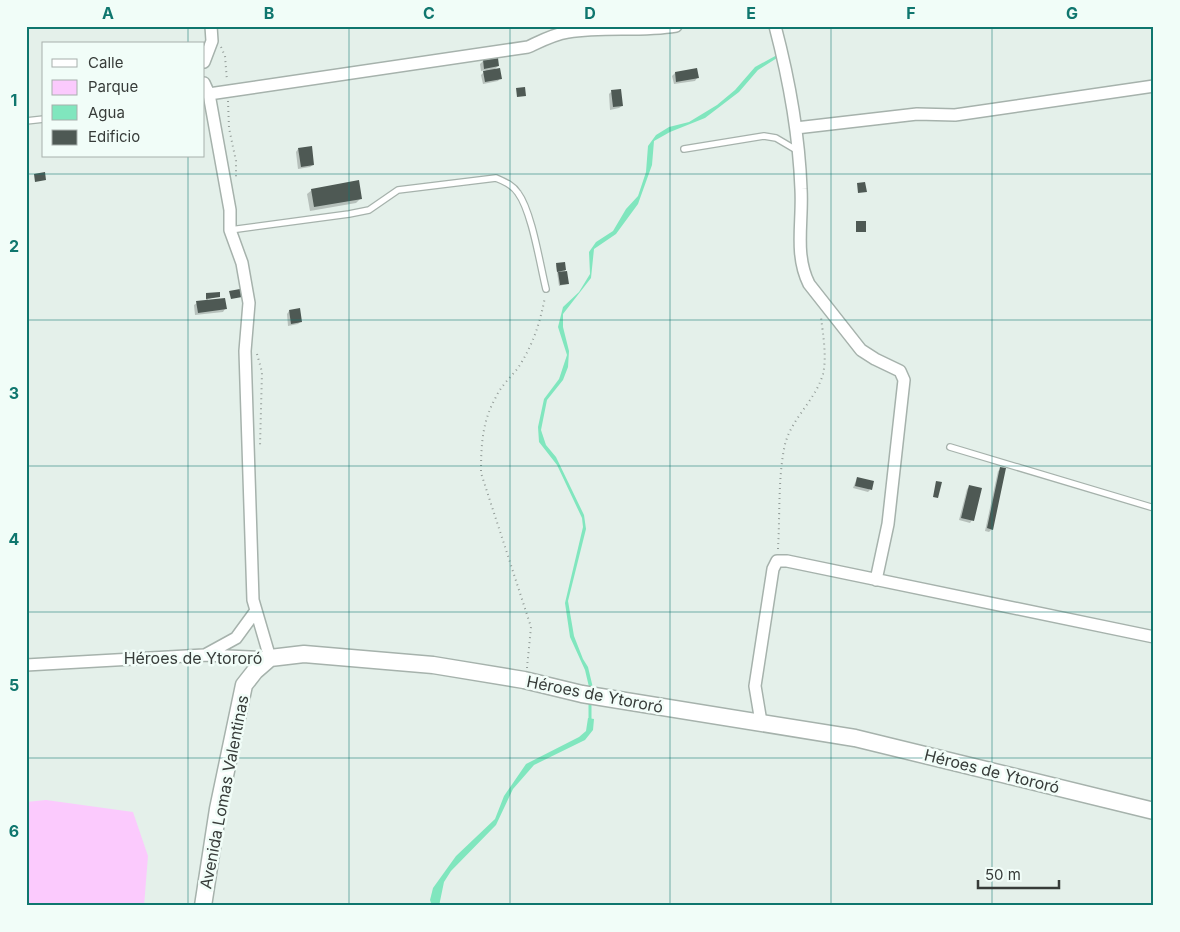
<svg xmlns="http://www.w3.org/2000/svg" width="1180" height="932" viewBox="0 0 1180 932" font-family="Inter,sans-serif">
  <rect width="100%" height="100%" fill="#e4f0ea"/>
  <path fill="#fbcafd" d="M46 800 133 812 148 856 144 906H26V802Z"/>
  <path fill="#80e6be" d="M777 55V58L758 70 739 92 705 118 670 132 654 141 652 165 638 204 616 234 594 249 591 278 563 314V327L569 351 568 367 563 380 547 400 541 430 546 445 556 457 584 515 586 529 568 601 574 636 583 659 588 667 593 688 589 687 585 670 570 637 565 603 583 527 582 518 557 465 539 442 538 427 544 399 559 379 567 355 558 327 563 307 579 292 590 274 589 252 596 242 613 231 626 209 638 196 646 172 648 146 656 135 669 127 689 122 717 105 735 90 755 67Z
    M588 718 594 719 593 730 585 740 534 765 513 789 496 825 451 871 444 882 439 906H432L430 900 433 888 456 856 495 819 504 796 526 764 579 737 586 731Z"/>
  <path fill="#0003" d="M483 61 498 66 494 70 500 78 498 81 483 84 481 75 486 70 481 71 480 64Z
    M696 70 697 78 695 81 674 84 672 76 675 73Z
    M611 92 622 106 619 108 610 110 609 94Z
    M298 149 313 165 310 167 298 169 296 152Z
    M312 190 361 198 356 203 310 211 307 194Z
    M564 263 567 284 559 286 556 265Z
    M206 295 219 296 208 299V301L225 309 223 312 195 315 194 305 197 303 206 302Z
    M289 311 301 321 298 324 288 326 287 314Z
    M1001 469 992 529 989 532 985 531 998 471Z
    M857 478 870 490 868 492 853 488Z
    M970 486 972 520 970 523 959 520 967 489Z"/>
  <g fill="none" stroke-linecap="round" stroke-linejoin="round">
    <path stroke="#80e6be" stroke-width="3" d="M590 722V701"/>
  </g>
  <path fill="#4e5954" d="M498 58 499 66 484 69 483 60Z
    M500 68 502 79 485 82 483 71Z
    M697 68 699 78 676 82 675 72Z
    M525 87 526 96 517 97 516 88Z
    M621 89 623 106 613 107 611 90Z
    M312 146 314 165 301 167 298 148Z
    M45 172 46 180 35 182 34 174Z
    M359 180 362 199 314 207 311 189Z
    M865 182 867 192 858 193 857 183Z
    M856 221H866V232H856Z
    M565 262 566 270 557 272 556 263Z
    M567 271 569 284 560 285 558 272Z
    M240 289 242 297 231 299 229 291Z
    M220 292V297L206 299V293Z
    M225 298 227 309 198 313 196 301Z
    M300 308 302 322 291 324 289 310Z
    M1000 467 1006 468 993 530 987 528Z
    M857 477 874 481 872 490 855 486Z
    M936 481 942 482 938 498 933 497Z
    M969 485 982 488 974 521 961 518Z"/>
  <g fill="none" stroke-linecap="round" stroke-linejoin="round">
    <defs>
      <path id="service" d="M26 121 44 119
        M684 149 764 136 776 138 798 151
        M230 230 349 214 369 210 398 190 496 178C505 182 513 185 518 193 532 212 540 265 546 289
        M950 447 1154 508"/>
      <path id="minor" d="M775 26C789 79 799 134 801 189 803 222 794 254 809 284L861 350 875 359 900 371 904 380 888 524 876 580
        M204 62 212 41 211 26
        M209 94 528 47C541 41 554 34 568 32 604 26 640 32 676 26
        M796 128 917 114 955 115 1154 86
        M205 655 236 638 255 612
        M26 665 204 655 270 658 253 600 245 351 249 303 242 263 230 230V210L209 94 204 83
        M761 722 755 686 773 569 777 561H787L1154 637"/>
      <path id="secondary" d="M203 906 218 809 244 685 255 671 270 658 304 654 433 665 524 680 582 694 855 738 1154 811"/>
    </defs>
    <use href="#service" stroke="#a6b2ac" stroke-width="8"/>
    <use href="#minor" stroke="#a6b2ac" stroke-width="14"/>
    <use href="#secondary" stroke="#a6b2ac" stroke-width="19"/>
    <path stroke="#939c98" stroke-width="2" stroke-dasharray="1 4" stroke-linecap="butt" d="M221 47 225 56 227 81
      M228 101 229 128 236 161V178
      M257 354 262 372 260 446
      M778 549C780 516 778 481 784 449 789 420 815 402 823 374 827 357 823 335 821 317
      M527 668 531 627 481 473C481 447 482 422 495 399 500 387 510 378 518 368 533 345 540 323 545 297"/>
    <use href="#service" stroke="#fff" stroke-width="5.5"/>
    <use href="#minor" stroke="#fff" stroke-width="11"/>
    <use href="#secondary" stroke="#fff" stroke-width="16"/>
  </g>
  <path fill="none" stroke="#0f766e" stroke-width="1" stroke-opacity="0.55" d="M188 26V44M349 26V906M510 26V906M670 26V906M831 26V906M992 26V906M188 156V906M26 174H1154M26 320H1154M26 466H1154M26 612H1154M26 758H1154"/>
  <g text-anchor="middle" stroke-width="5" stroke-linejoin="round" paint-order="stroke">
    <g font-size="16" fill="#373c39" stroke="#f1fdf8">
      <text x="193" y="664">Héroes de Ytororó</text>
      <text transform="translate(595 694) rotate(11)" y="6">Héroes de Ytororó</text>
      <text transform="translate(992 771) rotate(14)" y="6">Héroes de Ytororó</text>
      <text transform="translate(224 792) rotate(-79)" y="6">Avenida Lomas Valentinas</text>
    </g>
  </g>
  <rect width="1180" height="932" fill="none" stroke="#f1fdf8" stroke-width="55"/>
  <rect x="42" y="42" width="162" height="115" fill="#f1fdf8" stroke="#a7b0ac"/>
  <rect x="52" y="59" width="25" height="8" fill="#ffffff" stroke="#a7b0ac"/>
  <text x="88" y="68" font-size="15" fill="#373c39">Calle</text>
  <rect x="52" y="80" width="25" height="15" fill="#fbcafd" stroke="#a7b0ac"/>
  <text x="88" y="92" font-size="15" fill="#373c39">Parque</text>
  <rect x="52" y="105" width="25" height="15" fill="#80e6be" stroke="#a7b0ac"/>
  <text x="88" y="118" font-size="15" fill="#373c39">Agua</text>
  <rect x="52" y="130" width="25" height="15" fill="#4e5954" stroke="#a7b0ac"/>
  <text x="88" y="142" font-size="15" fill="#373c39">Edificio</text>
  <path d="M978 880v8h81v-8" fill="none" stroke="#373c39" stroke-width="2.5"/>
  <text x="985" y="880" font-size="15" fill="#373c39" stroke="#f1fdf8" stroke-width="4" paint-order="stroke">50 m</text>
  <rect x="28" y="28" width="1124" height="876" fill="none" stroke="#0f766e" stroke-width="2"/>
  <g font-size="16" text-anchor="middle" font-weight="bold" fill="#0f766e">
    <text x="108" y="19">A</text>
    <text x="269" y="19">B</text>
    <text x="429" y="19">C</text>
    <text x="590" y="19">D</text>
    <text x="751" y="19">E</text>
    <text x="911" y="19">F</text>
    <text x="1072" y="19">G</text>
    <text x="14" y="106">1</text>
    <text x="14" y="252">2</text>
    <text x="14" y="399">3</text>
    <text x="14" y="545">4</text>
    <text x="14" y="691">5</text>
    <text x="14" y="837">6</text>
  </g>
</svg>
